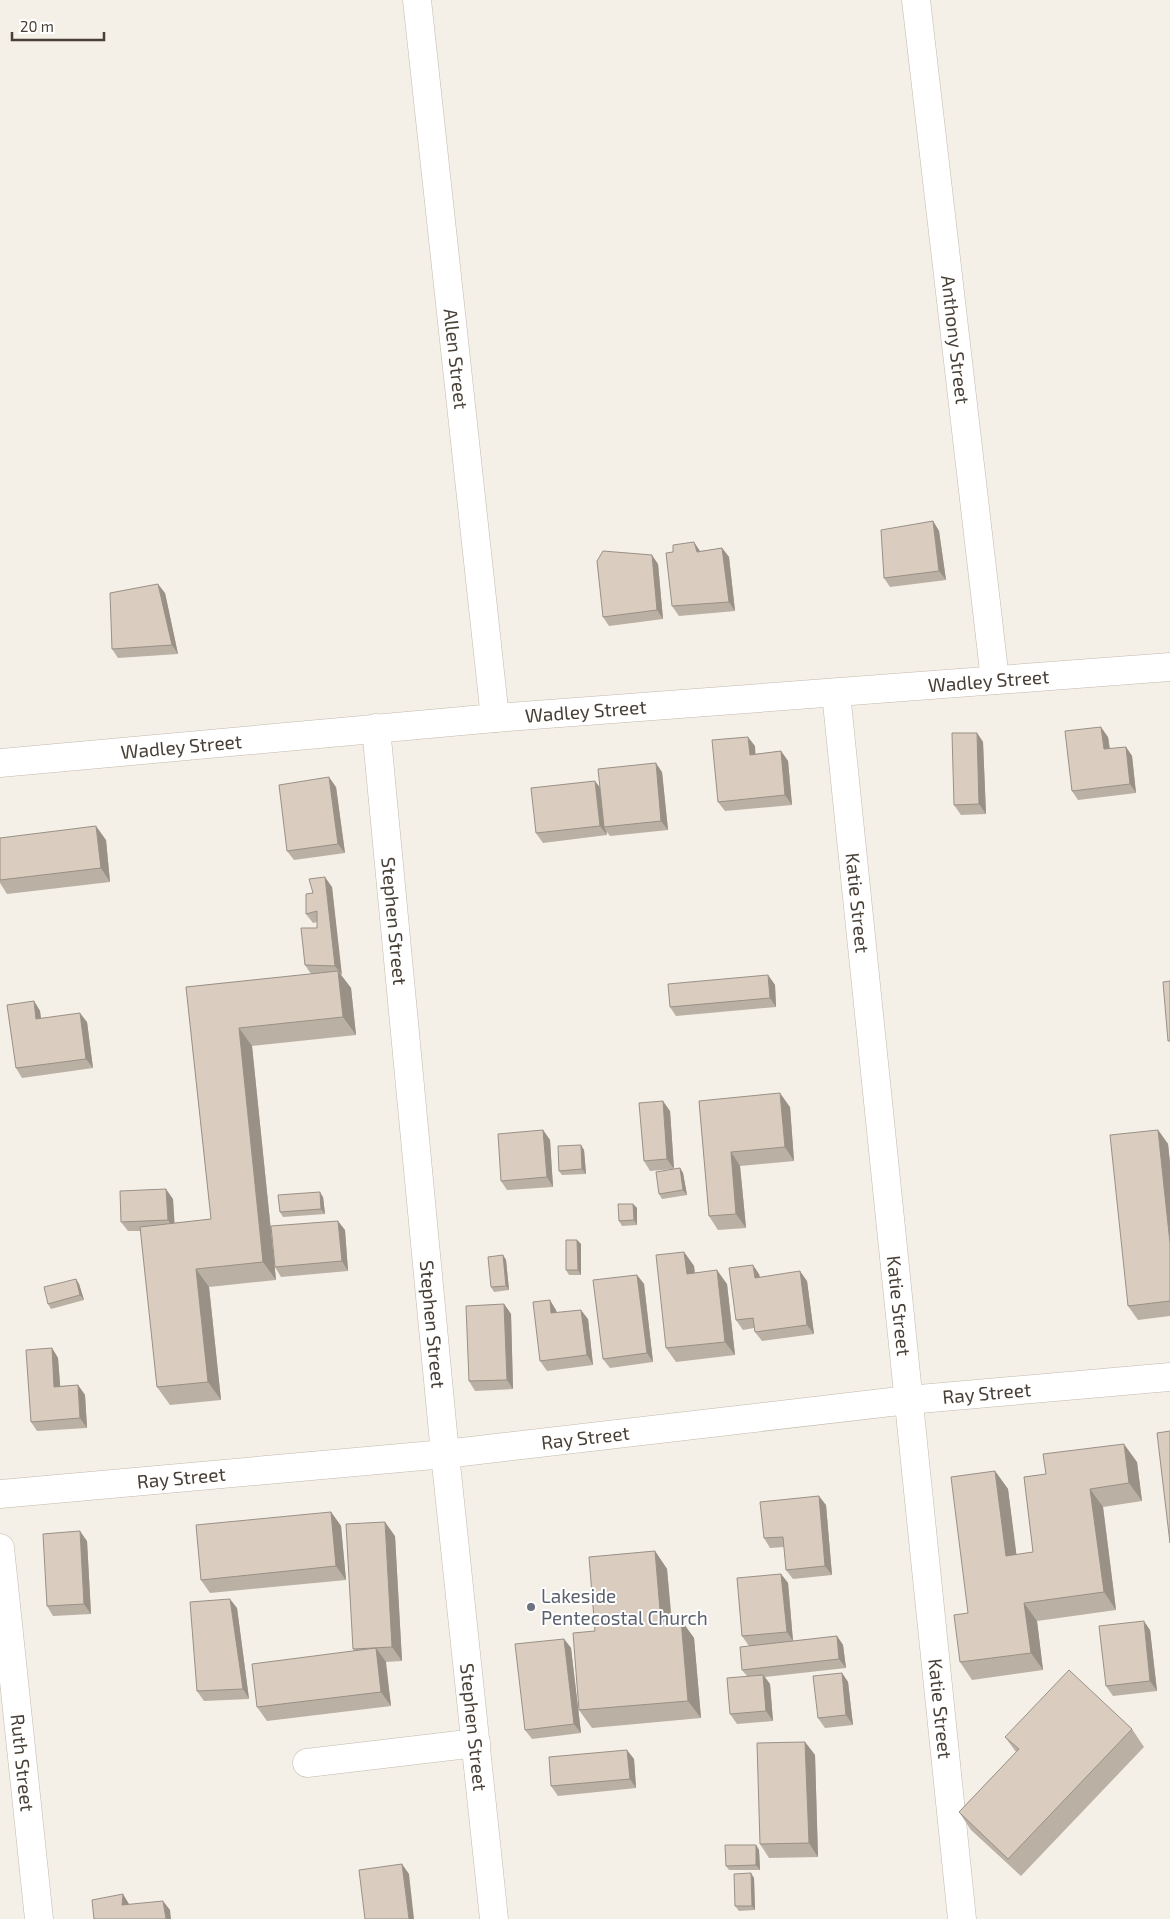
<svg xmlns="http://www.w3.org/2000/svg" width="1170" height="1919" viewBox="0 0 1170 1919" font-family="'Exo 2',sans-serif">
  <rect width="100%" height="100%" fill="#f4efe7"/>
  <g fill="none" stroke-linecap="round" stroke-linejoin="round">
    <defs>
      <g id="minor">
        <path id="s1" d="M417 0 495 718"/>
        <path id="s2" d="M916 0 995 680"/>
        <path id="s3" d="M836 693 962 1919"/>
        <path id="s4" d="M376 728 445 1454 494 1919"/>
        <path id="s5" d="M0 763 495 718 1170 667"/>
        <path id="s6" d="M0 1494 445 1454 908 1400 1170 1377"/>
        <path id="s7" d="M0 1548 39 1919"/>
        <path d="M307 1763 476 1743"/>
      </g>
    </defs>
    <use href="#minor" stroke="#c3b9ac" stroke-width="29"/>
    <use href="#minor" stroke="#fff" stroke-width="28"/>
  </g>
  <path fill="#bbb0a4" d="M933 521 939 531 946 580 890 587 884 578Z
    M722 548 729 557 735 611 679 616 672 606 701 551Z
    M658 564 663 619 609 626 603 617Z
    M165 593 178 654 118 658 112 649Z
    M977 733 983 742 986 814 961 815 954 805Z
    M1108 737 1110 749 1126 747 1132 756 1136 793 1078 800 1072 791Z
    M755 746V754L781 751 788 761 792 805 725 811 718 802Z
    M662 772 668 830 610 836 606 831 607 835 543 843 536 833 600 788Z
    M336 787 345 853 294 860 287 851Z
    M0 838 106 840 110 882 7 894 0 883Z
    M332 887 341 975 351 988 356 1035 252 1046 276 1280 209 1287 221 1400 170 1405 157 1387 141 1231H128L121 1222 173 1199 174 1223 211 1219 186 987 311 974 305 965 317 928V922L313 923 306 914 313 893Z
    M768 975 775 985 776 1007 676 1016 670 1007Z
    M34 1001 40 1011 41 1018 87 1022 93 1068 22 1078 16 1068Z
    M699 1101 790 1107 794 1161 740 1166 746 1228 718 1230 709 1216Z
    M670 1111 674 1169 650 1171 644 1161Z
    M543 1130 550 1140 553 1187 507 1190 501 1181Z
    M1158 1130 1168 1144 1170 1163V1316L1138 1320 1128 1306Z
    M584 1150 586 1174 562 1175 559 1171Z
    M680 1168 683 1173 687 1195 662 1199 659 1194Z
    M323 1197 325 1214 283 1217 280 1212Z
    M633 1204 637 1208V1225L622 1226 619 1221Z
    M345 1230 348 1271 281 1277 275 1267Z
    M577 1240 581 1244V1275H569L566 1270Z
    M684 1252 694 1266 695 1273 727 1284 735 1355 676 1362 666 1348Z
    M503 1255 506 1260 509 1290 494 1292 491 1287Z
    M759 1274 760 1277 807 1281 814 1334 762 1341 755 1332 754 1328 743 1330 736 1320Z
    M637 1275 644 1284 653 1362 610 1368 603 1359Z
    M76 1279 79 1284 84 1300 51 1309 48 1304Z
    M504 1304 511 1314 513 1389 475 1391 469 1381Z
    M556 1310 557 1313 588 1319 593 1365 547 1371 540 1361Z
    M52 1348 58 1358 60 1386 78 1385 85 1395 87 1428 37 1431 31 1422Z
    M1137 1462 1142 1501 1103 1507 1116 1610 1037 1621 1043 1670 972 1680 960 1662 995 1471 1008 1489 1016 1555 1033 1552 1024 1477Z
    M826 1505 832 1575 793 1579 786 1570 784 1547 770 1548 764 1538Z
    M331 1512 341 1526 346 1580 210 1593 201 1580Z
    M395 1536 402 1661 385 1662 391 1706 267 1721 257 1707 354 1651 353 1649Z
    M87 1541 91 1614 53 1616 47 1606Z
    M655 1551 667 1569 672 1621 681 1620 694 1638 701 1718 592 1728 579 1710 595 1631Z
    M781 1574 788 1583 793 1641 837 1636 843 1645 846 1668 765 1677 770 1684 773 1721 737 1724 730 1714 747 1676 742 1670 749 1646 742 1636Z
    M237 1608 249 1699 204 1701 197 1691Z
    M1150 1630 1157 1691 1113 1696 1106 1686Z
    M564 1639 571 1648 581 1733 532 1739 525 1730Z
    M842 1673 848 1682 853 1725 825 1728 818 1718Z
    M1132 1729 1144 1747 1021 1876 971 1830 959 1812 1016 1752 1005 1737Z
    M805 1742 815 1755 818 1857 769 1858 760 1844Z
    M634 1759 636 1788 558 1796 551 1786Z
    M756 1845 759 1850 760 1870H729L726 1866Z
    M754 1878 755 1910 739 1911 735 1906Z"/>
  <path fill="#999086" d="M933 521 939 531 946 580 939 571Z
    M694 542 700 551 704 562 697 552Z
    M722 548 729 557 735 611 729 602Z
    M652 555 658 564 663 619 657 610Z
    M158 584 165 593 178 654 172 645Z
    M1101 727 1108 737 1111 759 1104 749Z
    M977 733 983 742 986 814 979 804Z
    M748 737 755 746 756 764 750 755Z
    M1126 747 1132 756 1136 793 1130 784Z
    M781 751 788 761 792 805 785 795Z
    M656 763 662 772 668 830 661 821Z
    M329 777 336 787 345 853 338 844Z
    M595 781 602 790 604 827 606 831 607 835 600 826Z
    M96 826 106 840 110 882 101 868Z
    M325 877 332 887 342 975 335 966Z
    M338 971 351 988 356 1035 343 1017Z
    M768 975 775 985 776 1007 770 998Z
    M34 1001 40 1011 42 1028 36 1019Z
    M80 1013 87 1022 93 1068 86 1059Z
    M239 1028 252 1046 276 1280 263 1262Z
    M780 1093 790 1107 794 1161 785 1147Z
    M663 1101 670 1111 674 1169 667 1159Z
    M543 1130 550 1140 553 1187 547 1177Z
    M1158 1130 1168 1144 1170 1163V1243Z
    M581 1145 584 1150 586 1174 582 1169Z
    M731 1152 740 1166 746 1228 736 1214Z
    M680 1168 683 1173 687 1195 683 1190Z
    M166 1189 173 1199 175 1230 168 1220Z
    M320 1192 323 1197 325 1214 321 1209Z
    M633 1204 637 1208V1225L634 1220Z
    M338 1221 345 1230 348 1271 342 1261Z
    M577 1240 581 1244V1275L578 1270Z
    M684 1252 694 1266 696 1288 687 1274Z
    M503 1255 506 1260 509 1290 506 1286Z
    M753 1265 759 1274 761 1287 755 1278Z
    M196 1269 209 1287 221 1400 208 1382Z
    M717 1270 727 1284 735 1355 725 1342Z
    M800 1271 807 1281 814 1334 807 1325Z
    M637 1275 644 1284 653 1362 647 1353Z
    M76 1279 79 1284 84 1300 80 1295Z
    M550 1300 556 1310 558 1323 551 1313Z
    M504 1304 511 1314 513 1389 507 1380Z
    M581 1310 588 1319 593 1365 587 1355Z
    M52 1348 58 1358 61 1396 54 1387Z
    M78 1385 85 1395 87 1428 80 1418Z
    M1124 1444 1137 1462 1142 1501 1129 1483Z
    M995 1471 1008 1489 1019 1574 1006 1556Z
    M1090 1489 1103 1507 1116 1610 1104 1592Z
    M819 1496 826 1505 832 1575 825 1566Z
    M331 1512 341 1526 346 1580 336 1566Z
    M385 1522 395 1536 402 1661 392 1647Z
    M80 1531 87 1541 91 1614 84 1604Z
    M655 1551 667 1569 673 1640 661 1622Z
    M781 1574 788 1583 793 1641 787 1632Z
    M230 1599 237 1608 249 1699 243 1689Z
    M1024 1603 1037 1621 1043 1670 1031 1653Z
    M681 1620 694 1638 701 1718 688 1701Z
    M1144 1621 1150 1630 1157 1691 1150 1681Z
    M837 1636 843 1645 846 1668 839 1659Z
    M564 1639 571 1648 581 1733 574 1724Z
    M376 1648 386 1662 391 1706 381 1692Z
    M842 1673 848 1682 853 1725 846 1715Z
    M763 1675 770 1684 773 1721 766 1711Z
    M805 1742 815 1755 818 1857 809 1843Z
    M627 1750 634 1759 636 1788 630 1779Z
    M756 1845 759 1850 760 1870 756 1865Z
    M402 1864 409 1874 414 1919H409Z
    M751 1873 754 1878 755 1910 752 1906Z
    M123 1894 129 1904V1915L122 1905Z
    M163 1901 170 1910 171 1919H166Z"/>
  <path fill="#dacdbf" stroke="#999086" d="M933 521 939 571 884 578 881 530Z
    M694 542 697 552 722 548 729 602 672 606 666 553 673 552V545Z
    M603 551 652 555 657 610 603 617 597 561Z
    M158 584 172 645 112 649 110 593Z
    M1101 727 1104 749 1126 747 1130 784 1072 791 1065 731Z
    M952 733H977L979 804 954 805Z
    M748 737 750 755 781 751 785 795 718 802 712 740Z
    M656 763 661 821 604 827 598 769Z
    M329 777 338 844 287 851 279 785Z
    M595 781 600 826 536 833 531 788Z
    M96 826 101 868 0 880V838Z
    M325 877 335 966 305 965 301 928H317V911L306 914V894L313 893 309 879Z
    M338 971 343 1017 239 1028 263 1262 196 1269 208 1382 157 1387 140 1227 211 1219 186 987Z
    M768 975 770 998 670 1007 668 984Z
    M1170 981V1041H1168L1163 982Z
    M34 1001 36 1019 80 1013 86 1059 16 1068 7 1005Z
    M780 1093 785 1147 731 1152 736 1214 709 1216 699 1101Z
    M663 1101 667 1159 644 1161 639 1103Z
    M543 1130 547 1177 501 1181 498 1134Z
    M1158 1130 1170 1243V1301L1128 1306 1110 1135Z
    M581 1145 582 1169 559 1171 558 1146Z
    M680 1168 683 1190 659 1194 656 1172Z
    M166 1189 168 1220 121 1222 120 1191Z
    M320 1192 321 1209 280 1212 278 1195Z
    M618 1204H633L634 1220 619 1221Z
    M338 1221 342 1261 275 1267 271 1226Z
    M566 1240H577L578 1270H566Z
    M684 1252 687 1274 717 1270 725 1342 666 1348 656 1255Z
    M503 1255 506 1286 491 1287 488 1257Z
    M753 1265 755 1278 800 1271 807 1325 755 1332 753 1318 736 1320 729 1268Z
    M637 1275 647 1353 603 1359 593 1280Z
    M76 1279 80 1295 48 1304 44 1287Z
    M550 1300 551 1313 581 1310 587 1355 540 1361 533 1302Z
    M504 1304 507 1380 469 1381 466 1306Z
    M52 1348 54 1387 78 1385 80 1418 31 1422 26 1350Z
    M1170 1431V1543L1157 1433Z
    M1124 1444 1129 1483 1090 1489 1104 1592 1024 1603 1031 1653 960 1662 954 1615 968 1613 951 1477 995 1471 1006 1556 1033 1552 1024 1477 1046 1474 1043 1454Z
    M819 1496 825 1566 786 1570 783 1537 764 1538 760 1502Z
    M331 1512 336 1566 201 1580 196 1525Z
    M385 1522 392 1647 353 1649 346 1524Z
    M80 1531 84 1604 47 1606 43 1534Z
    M655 1551 661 1622 681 1620 688 1701 579 1710 573 1633 595 1631 589 1557Z
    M781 1574 787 1632 742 1636 737 1578Z
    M230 1599 243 1689 197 1691 190 1602Z
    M1144 1621 1150 1681 1106 1686 1099 1626Z
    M837 1636 839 1659 742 1670 740 1647Z
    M564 1639 574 1724 525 1730 515 1644Z
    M376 1648 381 1692 257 1707 252 1664Z
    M1069 1670 1132 1729 1008 1859 959 1812 1019 1749 1005 1737Z
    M842 1673 846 1715 818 1718 813 1676Z
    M763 1675 766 1711 730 1714 727 1678Z
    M805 1742 809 1843 760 1844 757 1743Z
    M627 1750 630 1779 551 1786 549 1757Z
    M725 1845H756V1865L726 1866Z
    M402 1864 409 1919H365L359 1870Z
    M751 1873 752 1906H735L734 1874Z
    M123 1894 122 1905 163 1901 166 1919H94L92 1900Z"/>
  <circle fill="#6b7280" stroke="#fff" stroke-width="2" cx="531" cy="1607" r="5"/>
  <g text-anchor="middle" stroke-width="4" stroke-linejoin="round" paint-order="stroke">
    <g font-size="19" fill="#483f36" stroke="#fff">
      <text dy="7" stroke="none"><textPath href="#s2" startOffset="342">Anthony Street</textPath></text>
      <text dy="7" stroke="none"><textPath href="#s1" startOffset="361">Allen Street</textPath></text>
      <text dy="7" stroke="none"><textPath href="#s5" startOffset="992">Wadley Street</textPath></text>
      <text dy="7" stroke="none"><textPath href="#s5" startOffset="588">Wadley Street</textPath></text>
      <text dy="7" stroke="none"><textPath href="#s5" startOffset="182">Wadley Street</textPath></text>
      <text dy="7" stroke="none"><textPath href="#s3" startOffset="211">Katie Street</textPath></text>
      <text dy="7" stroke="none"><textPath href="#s4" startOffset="194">Stephen Street</textPath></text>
      <text dy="7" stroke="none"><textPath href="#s3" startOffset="616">Katie Street</textPath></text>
      <text dy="7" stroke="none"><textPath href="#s4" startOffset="599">Stephen Street</textPath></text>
      <text dy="7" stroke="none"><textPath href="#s6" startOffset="992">Ray Street</textPath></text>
      <text dy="7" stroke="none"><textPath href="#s6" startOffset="588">Ray Street</textPath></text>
      <text dy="7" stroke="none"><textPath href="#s6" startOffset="182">Ray Street</textPath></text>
      <text dy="7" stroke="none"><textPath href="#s3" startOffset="1021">Katie Street</textPath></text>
      <text dy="7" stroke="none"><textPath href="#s4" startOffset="1004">Stephen Street</textPath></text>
      <text dy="7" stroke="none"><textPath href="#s7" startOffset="216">Ruth Street</textPath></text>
    </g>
    <g font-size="19" fill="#5b616d" stroke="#fff" text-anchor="start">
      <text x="541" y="1603">Lakeside<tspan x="541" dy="22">Pentecostal Church</tspan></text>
    </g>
  </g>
  <path d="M12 32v8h92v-8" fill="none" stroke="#483f36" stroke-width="2.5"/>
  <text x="20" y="32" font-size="15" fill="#483f36" stroke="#ffffff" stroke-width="4" paint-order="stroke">20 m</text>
</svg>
